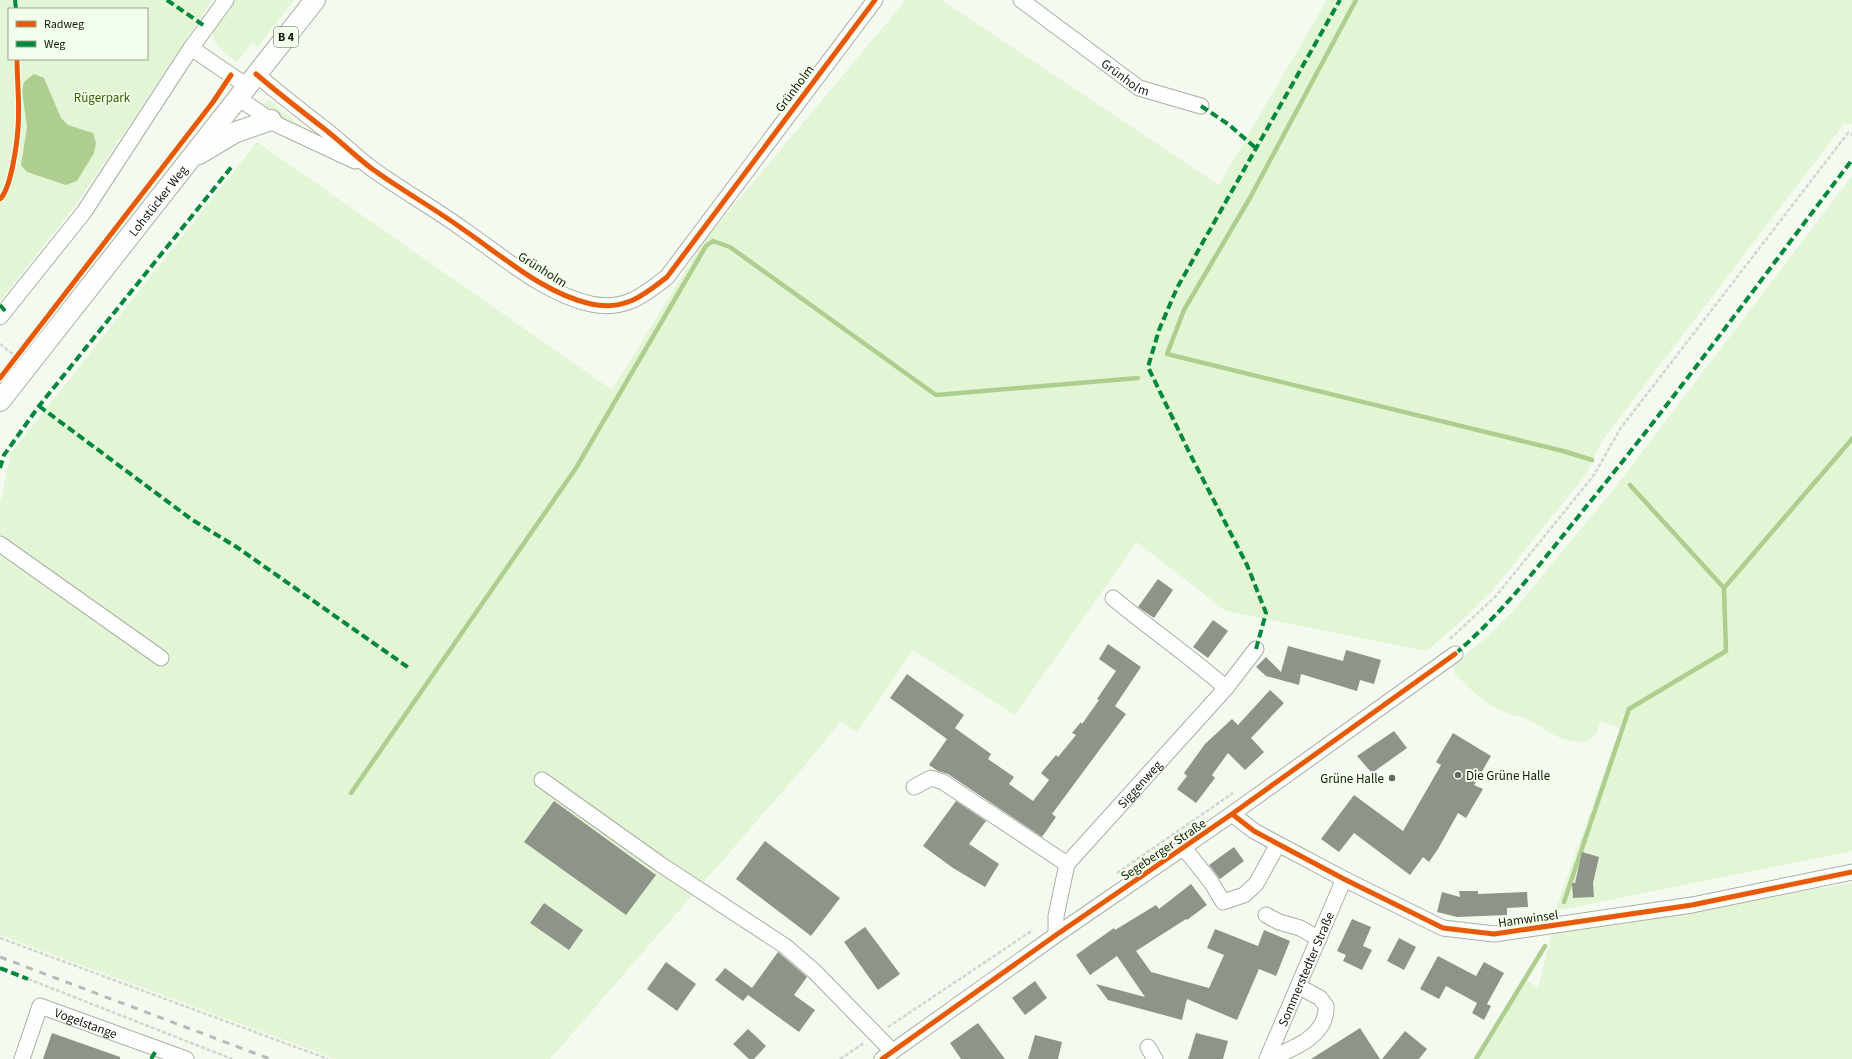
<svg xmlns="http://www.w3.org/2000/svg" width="1852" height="1059" viewBox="0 0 1852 1059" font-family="'Source Sans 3',sans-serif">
  <rect width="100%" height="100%" fill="#f4faef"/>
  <path fill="#e2f5d4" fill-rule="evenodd" d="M0 0H212L78 202 0 301ZM9 9H147V59H9ZM44 78 61 118 67 125 93 133 94 153 77 180 21 165 27 127Z
    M233 0H294L258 47 252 43 237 62C201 35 210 33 233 0Z
    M906 0H941L1219 185 1327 0H1852V124H1844L1601 442 1587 473 1492 591 1456 626 1426 651 1226 611 1137 542 1015 715 913 650 857 732 841 721 796 776 550 1059H336L0 935V504L11 453 257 142 612 390 703 242Z
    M268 100 300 125V126L277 116 264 105Z
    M1852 176V851L1555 911 1620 728 1600 721 1597 733 1587 742C1555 742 1552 731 1525 718 1518 715 1509 715 1502 711 1483 704 1468 686 1454 673V664L1487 637 1514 610 1614 489Z
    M1852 883V1059H1477L1524 978 1538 988 1552 933Z"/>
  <path fill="#adce8f" d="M34 74 44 78 61 118 68 125 93 133 96 143 94 153 77 181 66 185 27 172 21 165 27 127 22 91 24 82Z"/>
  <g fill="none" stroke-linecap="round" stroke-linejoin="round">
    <path stroke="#adce8f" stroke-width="4.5" d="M1356 0 1251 196 1184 310 1167 354 1563 451 1592 460
      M1724 588 1852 439
      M351 793 576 468 706 246 713 241 730 247 936 395 1138 378
      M1564 902 1629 709 1726 651 1724 588 1630 485
      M1476 1059 1545 946"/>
  </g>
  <path fill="#8f948a" d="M1158 579 1173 590 1154 618 1138 607Z
    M1213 620 1228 631 1208 658 1193 647Z
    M1108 644 1141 667 1115 706 1126 714 1052 814 1056 817 1042 837 948 774 938 771 929 765 947 739 890 698 907 674 964 715 955 728 991 754 988 759 1014 777 1009 784 1033 801 1049 780 1041 773 1056 755 1058 757 1076 735 1072 733 1081 722 1082 724 1099 700 1097 699 1116 671 1099 659Z
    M1288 646 1343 661 1346 650 1381 660 1374 684 1360 680 1357 691 1301 674 1299 685 1266 676 1256 667 1266 657 1281 672Z
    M1270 690 1284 703 1251 738 1264 752 1245 770 1228 753 1212 775 1215 778 1196 803 1177 789 1187 776 1184 773 1205 744 1232 719 1238 725Z
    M1394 731 1407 748 1372 773 1357 756Z
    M1453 733 1491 756 1474 785 1483 789 1466 818 1458 813 1438 849 1429 862 1423 857 1410 875 1354 833 1339 852 1321 839 1354 795 1403 831 1441 765 1436 762Z
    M554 801 656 875 626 915 524 842Z
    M956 801 986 821 969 844 999 864 985 887 953 868 923 846Z
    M765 841 840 898 811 936 736 879Z
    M1234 847 1244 861 1220 879 1209 865Z
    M1582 852 1599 857 1593 883 1594 897 1573 898 1572 883H1575Z
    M1191 884 1207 905 1187 920 1186 919 1136 951 1151 972 1209 988 1224 955 1207 948 1215 929 1258 946 1264 930 1290 941 1276 976 1259 969 1237 1020 1187 999 1182 1020 1108 1000 1096 984 1145 997 1117 956 1090 975 1076 955 1114 928 1115 930 1156 905 1159 909Z
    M1459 891H1478V894L1527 892 1528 907 1507 908V915L1457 917 1437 912 1442 892 1460 897Z
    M544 903 583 930 569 950 530 923Z
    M1352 919 1371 927 1363 946 1372 950 1362 970 1343 961 1346 955 1337 951Z
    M865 927 900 974 878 990 844 942Z
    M1399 938 1416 947 1404 970 1387 961Z
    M778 952 807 977 794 995 815 1010 799 1032 748 995 743 1001 715 980 725 968 752 988Z
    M1438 956 1476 976 1484 962 1504 973 1487 1004 1491 1006 1484 1020 1472 1013 1477 1003 1446 986 1439 999 1420 989Z
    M666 962 696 984 677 1011 647 989Z
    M1035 981 1047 998 1025 1015 1012 998Z
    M978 1023 1005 1059H961L950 1043Z
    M1360 1028 1380 1059H1311Z
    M748 1029 766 1046 754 1059H749L733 1044Z
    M1405 1031 1427 1049 1419 1059H1382Z
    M52 1033 120 1057V1059H43Z
    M1196 1033 1228 1041 1223 1059H1188Z
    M1035 1035 1062 1042 1058 1059H1028Z"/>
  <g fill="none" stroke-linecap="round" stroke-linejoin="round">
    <defs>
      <g id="minor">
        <path id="s1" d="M1021 0 1139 88 1201 106"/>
        <path d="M191 48 247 86"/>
        <path d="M256 74C278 93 300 110 322 127 339 140 354 155 371 168 401 190 434 208 464 230 502 256 545 294 591 304 624 311 643 296 667 277L875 0"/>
        <path d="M238 98 278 125 355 161"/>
        <path d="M0 317 84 212 191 48 226 0"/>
        <path d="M0 544 161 658"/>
        <path d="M1113 598C1150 629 1190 656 1226 688"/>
        <path d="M542 780 660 864 785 946 815 972 892 1051"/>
        <path d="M914 787 931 778 943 782 1067 864"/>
        <path d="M1232 814 1254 831 1278 844 1344 879 1443 928 1494 934 1692 905 1852 872"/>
        <path d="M1184 848 1211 882 1223 902 1244 895 1256 884 1278 844"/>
        <path d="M1266 915 1279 922 1300 928 1319 939"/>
        <path id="s2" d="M1056 935V916L1067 864 1226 688 1256 649"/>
        <path d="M1148 1047 1155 1059"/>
        <path id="s3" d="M22 1059 40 1006 186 1059"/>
        <path d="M882 1059 1056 935 1232 814 1455 654"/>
        <path id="s4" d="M1267 1059 1344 879"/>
        <path d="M1269 1059C1292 1049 1328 1036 1326 1006L1320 998 1298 986"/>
      </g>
      <g id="major">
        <path d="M199 154 236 132 271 120"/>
        <path id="s5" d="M0 401 315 0"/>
      </g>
    </defs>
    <use href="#minor" stroke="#aab0a5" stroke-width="17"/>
    <use href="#major" stroke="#aab0a5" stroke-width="22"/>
    <path stroke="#d3d5d1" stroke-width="2.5" stroke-dasharray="4 2" stroke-linecap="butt" d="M0 344 14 355
      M1450 639 1496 596 1594 475 1620 429 1848 133 1852 135
      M1117 873 1233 793
      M0 938 328 1059
      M28 979 232 1059
      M888 1027 1033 930
      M840 1059 864 1043"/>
    <use href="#minor" stroke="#fdfefd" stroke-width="15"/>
    <use href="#major" stroke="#fdfefd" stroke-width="20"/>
    <path stroke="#b8bab8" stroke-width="3" stroke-dasharray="7 7" stroke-linecap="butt" d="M0 957 270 1059"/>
    <path stroke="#00873e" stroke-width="4" stroke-dasharray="8 4" stroke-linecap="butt" d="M15 0 16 9
      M167 0 206 27
      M1201 106 1228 124 1257 149
      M0 305 5 311
      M39 406 191 519 238 548 409 668
      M0 468 4 455 39 406 233 165
      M1256 649 1266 613 1247 565 1191 456 1148 367 1159 330 1177 288 1340 0
      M1455 654C1507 609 1547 555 1590 502 1681 390 1765 274 1852 160
      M0 968 28 979
      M151 1059 157 1049"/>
    <defs>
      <path id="cycleway" d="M256 74C278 93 300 110 322 127 339 140 354 155 371 168 401 190 434 208 464 230 502 256 545 294 591 304 624 311 643 296 667 277L875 0
        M0 199C11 189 17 143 18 128 20 105 17 82 17 59
        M0 378 213 102 231 75
        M1232 814 1254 831 1278 844 1344 879 1443 928 1494 934 1692 905 1852 872
        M882 1059 1056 935 1232 814 1455 654"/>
    </defs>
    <use href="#cycleway" stroke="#f3ffea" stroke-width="8"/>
    <use href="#cycleway" stroke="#e8590c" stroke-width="5"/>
  </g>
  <g fill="#62695d" stroke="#f3ffea" stroke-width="1.5">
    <circle cx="1458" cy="775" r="4"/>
    <circle cx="1392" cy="778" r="4"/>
  </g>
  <g text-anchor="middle" stroke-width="4" stroke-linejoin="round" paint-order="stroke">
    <rect fill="#f3ffea" stroke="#575f51" stroke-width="1" x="274" y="27" width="24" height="20" rx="3"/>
    <g font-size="12" font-weight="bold" fill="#141b0f">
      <text x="286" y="41">B 4</text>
    </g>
    <g font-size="13" fill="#141b0f" stroke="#f3ffea">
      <text dy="5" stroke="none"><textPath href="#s1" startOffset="130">Grünholm</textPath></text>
      <text transform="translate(794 88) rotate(-53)" y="5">Grünholm</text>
      <text dy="5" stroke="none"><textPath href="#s5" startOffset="255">Lohstücker Weg</textPath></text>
      <text transform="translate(543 269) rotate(32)" y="5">Grünholm</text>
      <text dy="5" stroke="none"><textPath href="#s2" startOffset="180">Siggenweg</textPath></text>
      <text transform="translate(1163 849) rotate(-34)" y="5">Segeberger Straße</text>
      <text transform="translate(1528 918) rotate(-8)" y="5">Hamwinsel</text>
      <text dy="5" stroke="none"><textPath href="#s4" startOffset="98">Sommerstedter Straße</textPath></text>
      <text dy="5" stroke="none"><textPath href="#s3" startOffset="105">Vogelstange</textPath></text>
    </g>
    <g font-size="13" fill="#375e00" stroke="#f3ffea">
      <text x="102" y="102">Rügerpark</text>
    </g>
    <g font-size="13" fill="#141b0f" stroke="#f3ffea" text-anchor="start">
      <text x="1466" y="780">Die Grüne Halle</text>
      <text x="1384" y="783" text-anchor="end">Grüne Halle</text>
    </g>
  </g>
  <rect x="8" y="8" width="140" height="52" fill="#f3ffea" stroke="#9aa492"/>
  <rect x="16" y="21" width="20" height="6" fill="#e8590c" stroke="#9aa492"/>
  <text x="44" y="28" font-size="12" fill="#141b0f">Radweg</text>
  <rect x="16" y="41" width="20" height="6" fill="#00873e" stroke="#9aa492"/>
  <text x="44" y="48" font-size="12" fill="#141b0f">Weg</text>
</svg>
